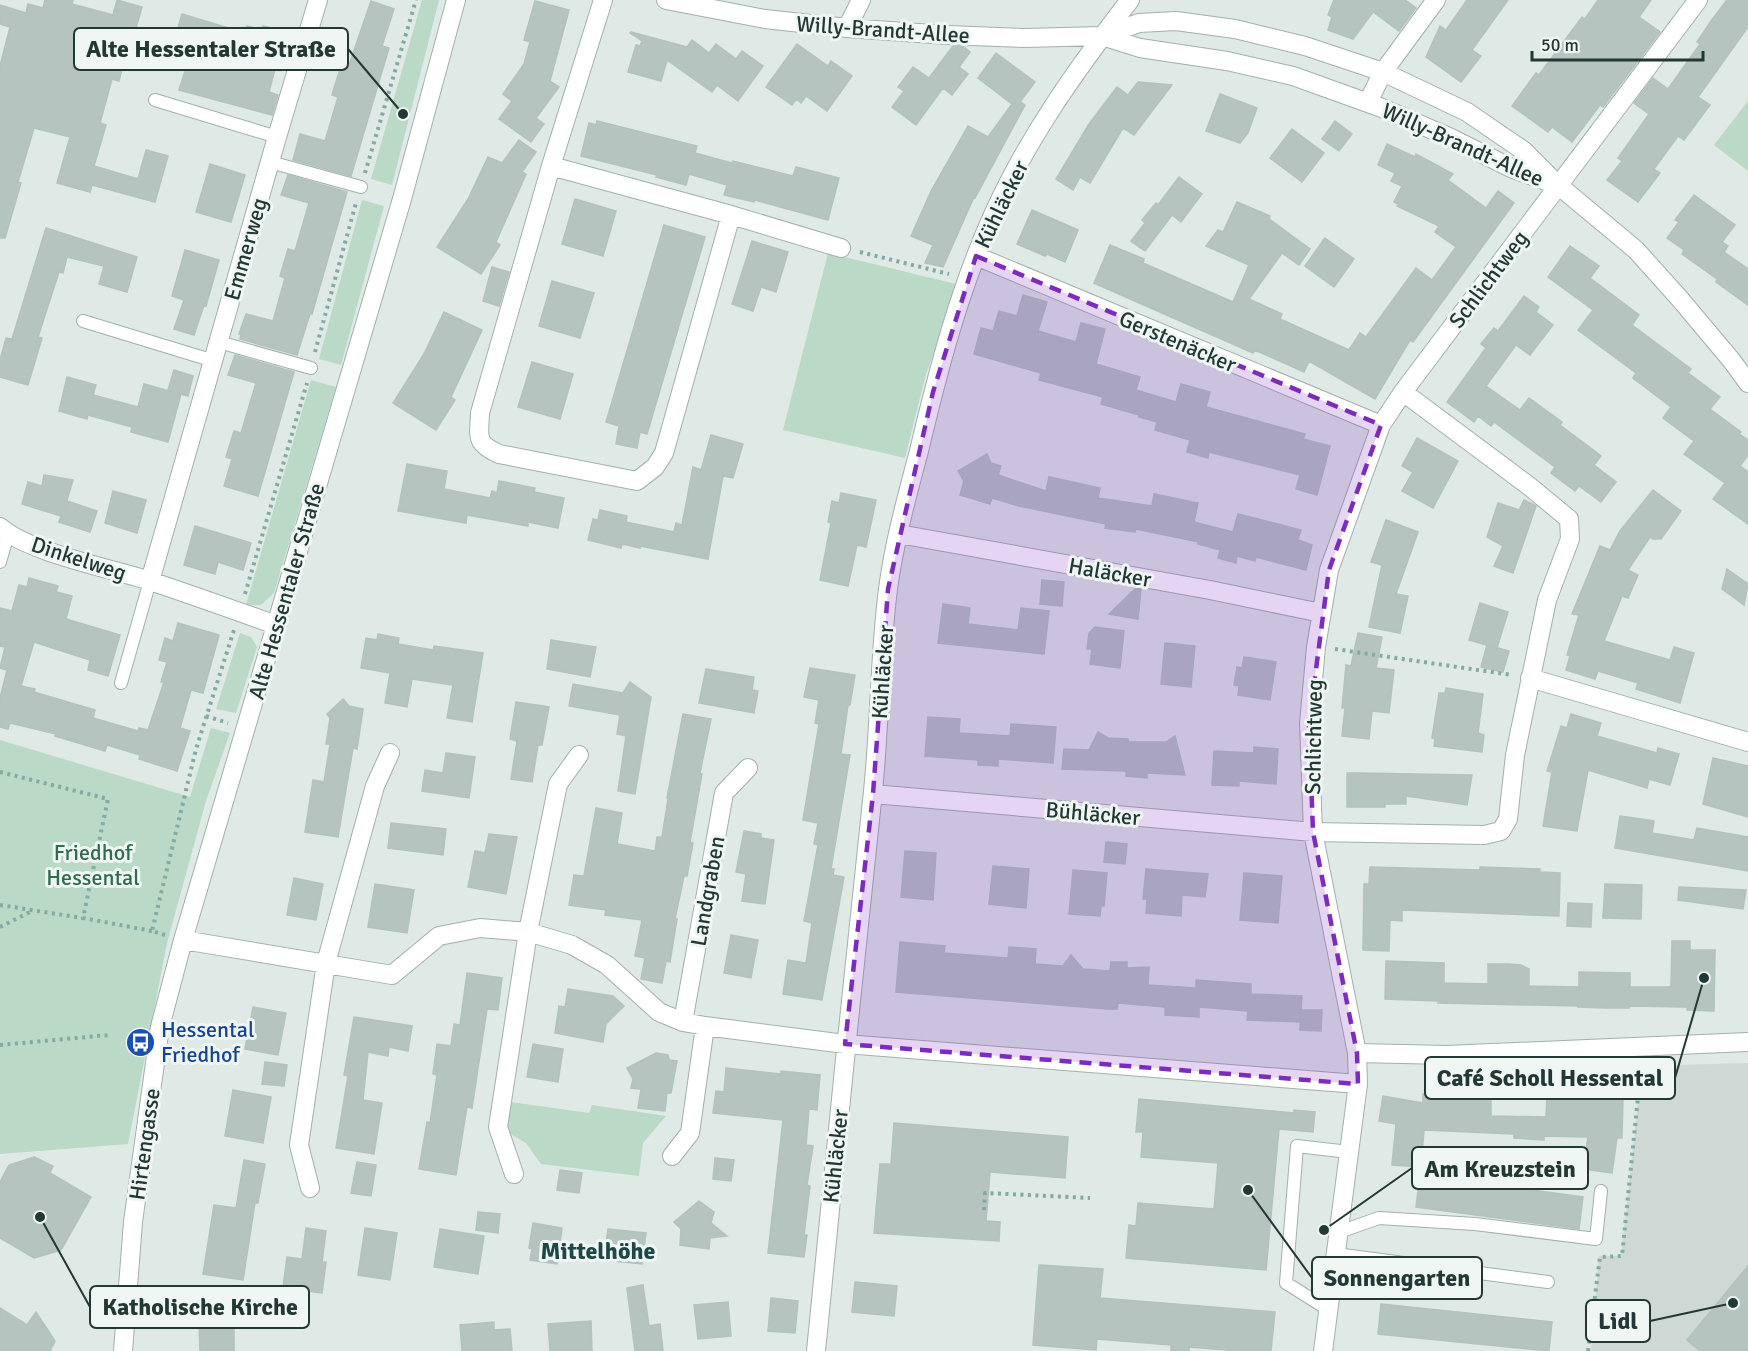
<svg xmlns="http://www.w3.org/2000/svg" width="1748" height="1351" viewBox="0 0 1748 1351" font-family="Signika,sans-serif">
  <rect width="100%" height="100%" fill="#dfe9e6"/>
  <path fill="#ced9d5" d="M1748 1063V1351H1591L1599 1256H1621L1642 1066Z"/>
  <path fill="#bad9c6" d="M422 0H439L392 185 371 179Z
    M1748 101V171L1714 145Z
    M362 200 384 206 341 365 319 359Z
    M828 253 960 285 926 374 905 458 783 430Z
    M311 380 336 387 274 593 261 605H246Z
    M240 633 251 637 257 647 236 713 216 709Z
    M211 728 230 733 206 801 167 943 128 1144 0 1154V740L190 797Z
    M511 1102 589 1113 592 1105 666 1116 643 1143 639 1176 541 1164 526 1143 507 1132Z"/>
  <path fill="#b5c4bf" stroke="#b2c2be" stroke-width="1.5" d="M45 0H73L72 4 113 15 117 0 142 7 134 35 131 34 119 81 112 79 100 123 106 125 94 166 138 179 146 150 168 156 155 202 92 185 90 192 57 183 70 137 34 128 18 182 21 183 5 238H0V66L10 27 0 24V5L26 13 28 4 43 8Z
    M1334 0H1405L1416 8 1399 31 1373 12 1353 39 1328 30 1332 17 1328 15Z
    M1467 0H1508L1472 50 1481 56 1461 82 1426 57 1440 26 1446 30Z
    M1598 0H1651L1639 17 1660 32 1603 107 1600 105 1572 142 1552 127 1548 132 1512 106 1536 73 1539 75 1582 17 1585 19Z
    M1727 0H1748V27L1698 97 1710 105 1684 140 1678 136 1654 169 1660 173 1638 202 1607 180 1622 161 1618 158 1649 114 1634 103 1653 78 1668 89 1700 44 1697 42 1711 21Z
    M371 1 394 9 382 46 389 48 351 176 293 160 300 134 325 141 338 97 332 95 340 69 347 71Z
    M535 1 569 10 550 81 559 87 536 118 544 124 531 142 499 119 512 101 503 94 524 64 530 42 524 40Z
    M182 14 245 33 247 26 262 30 263 26 285 31 269 92 278 95 272 115 179 90 187 65 169 59Z
    M631 32 687 47 692 40 709 53 716 44 736 59 742 51 763 66 738 101 717 85 712 92 667 60 661 81 628 72 636 45 640 46 642 41 630 33Z
    M797 44 828 66 831 61 852 76 827 111 806 96 801 103 796 99 792 105 766 87Z
    M953 46 964 47 970 52 959 67 968 74 952 95 943 88 916 125 892 107 904 91 898 87 913 67 929 78Z
    M996 53 1035 82 1020 102 1025 105 975 198 974 197 943 267 925 263 933 245 911 236 931 191 968 126 988 137 1012 104 978 78Z
    M1138 82 1172 85 1134 135 1123 128 1090 183 1080 177 1073 190 1056 179 1089 124 1117 87 1128 95Z
    M1220 94 1257 108 1248 133 1240 143 1206 131Z
    M597 121 697 146 695 153 732 163 733 161 793 176 796 167 839 178 828 220 755 200 754 202 724 195 727 185 689 174 686 185 656 177 657 175 581 156 589 123 596 125Z
    M1335 121 1352 134 1339 151 1322 139Z
    M1292 129 1324 153 1302 182 1270 158Z
    M519 140 536 152 522 172 526 174 496 242 500 245 481 274 437 247 468 199 488 157 502 163Z
    M1387 144 1415 157 1416 154 1453 174 1448 180 1486 208 1498 191 1514 203 1413 342 1410 340 1375 399 1309 361 1304 372 1255 350 1253 353 1094 283 1110 245 1144 259 1143 263 1233 302 1249 265 1206 246 1218 230 1223 232 1237 202 1270 216 1269 219 1310 249 1299 265 1282 253 1249 299 1282 314 1280 319 1349 350 1360 333 1366 337 1416 268 1432 280 1456 247 1435 232 1439 226 1397 206 1398 204 1394 202 1402 186 1391 181 1395 173 1378 165Z
    M210 164 245 175 231 222 196 212Z
    M288 175 347 192 312 314H310L297 355 240 339 241 334H239L246 314 273 321 285 278 280 276 288 249 295 251 309 203 281 195Z
    M1179 177 1202 194 1181 222 1172 215 1145 251 1131 241 1145 223 1142 220 1156 203 1158 205Z
    M1694 195 1735 225 1722 242 1728 246 1724 252 1748 269V305L1716 282 1717 279 1682 254 1684 250 1667 238 1679 222 1675 220Z
    M575 199 616 211 603 256 562 244Z
    M1032 210 1078 230 1065 262 1047 254 1045 256 1017 244Z
    M664 225 705 237 647 434 640 432 637 448 616 444 619 426 606 422Z
    M46 228 137 257 127 292 99 284 104 266 67 257 63 273 59 272 38 337 42 338 28 385 0 377V360L6 338 12 339Z
    M1325 238 1354 259 1334 287 1305 266Z
    M752 241 788 252 776 292 761 287 753 311 732 304Z
    M1570 246 1599 266 1590 278 1639 315 1632 325 1691 369 1688 373 1720 397 1710 409 1741 432 1739 434 1748 440V455L1740 466 1748 472V524L1713 499 1725 483 1684 454 1694 441 1663 418 1671 407 1633 378 1636 373 1578 330 1593 310 1548 277Z
    M185 250 219 260 206 306 204 305 194 335 174 329 184 300 172 296Z
    M492 267 509 272 499 306 483 301Z
    M552 281 594 293 580 338 539 326Z
    M1023 295 1047 302 1038 331 1076 342 1081 323 1105 329 1096 364 1140 377 1136 390 1176 402 1181 384 1210 392 1206 407 1305 434 1303 439 1330 446 1317 495 1296 489 1300 475 1209 452 1208 458 1187 452 1190 440 1155 430 1157 422 1139 417V415L1101 404 1103 397 1039 380 1041 373 974 354 981 328 993 331 999 311 1017 316Z
    M1524 296 1539 307 1536 312 1553 325 1530 355 1516 345 1486 386 1520 410 1529 398 1562 422 1560 425 1601 456 1594 465 1616 482 1601 502 1579 486 1575 491 1551 473 1555 467 1494 422 1491 426 1478 416 1474 422 1447 402 1486 348 1481 344 1494 328 1498 331Z
    M444 312 482 330 451 397 455 400 436 430 393 403 424 354Z
    M235 355 294 372 258 496 224 486 232 459 226 457 234 431 241 433 256 383 228 375Z
    M532 362 573 374 560 419 518 407Z
    M174 370 193 376 188 396 181 394 168 442 131 432 132 427 88 415 87 419 59 411 67 377 96 385 93 395 138 407 144 384 173 392 168 390Z
    M711 435 743 444 733 478 723 476 708 559 640 546V548L622 544 621 548 588 540 593 519 598 520 600 510 627 516 626 522 674 532 676 523 682 525 693 467 701 470Z
    M1417 438 1458 461 1433 508 1402 491 1413 472 1402 466Z
    M987 454 991 463 1001 466 998 475 1046 491 1049 477 1100 488 1098 498 1152 506 1154 494 1198 503 1194 522 1233 532 1238 514 1301 530 1298 540 1312 545 1306 570 1256 557 1255 561 1237 556 1236 563 1218 558 1220 550 1198 544 1199 542 1136 529 1135 532 1105 528 1106 524 1019 506 992 498 990 504 960 495 964 481 958 471Z
    M407 464 447 471 444 489 490 498 492 491 497 493 499 481 535 488 534 492 564 498 558 528 528 522V526L467 515 466 523 398 511Z
    M44 475 73 480 64 510 67 501 97 511 90 532 59 522 61 516 22 504 28 482 42 486Z
    M1653 490 1681 511 1661 539H1653L1650 537 1628 570 1638 575 1628 598 1622 596 1604 641 1670 660 1674 647 1694 653 1680 703 1636 689 1638 683 1598 671 1595 679 1566 670 1570 656 1567 655 1579 615 1572 614 1600 546 1610 550 1620 531Z
    M113 491 146 500 137 533 105 523Z
    M841 493 876 500 866 547 857 545 848 586 820 580 831 523 828 522 832 501 839 503Z
    M1524 500 1536 506 1513 573 1494 566 1503 546 1487 537 1498 503 1519 510Z
    M1386 520 1418 532 1396 594 1408 596 1400 633 1369 627 1382 565 1371 562Z
    M195 526 251 543 243 570 218 562 215 574 184 565Z
    M1727 569 1748 584 1744 605 1722 589Z
    M29 578 58 586 56 592 72 596 66 619 120 635 108 676 88 670 90 660 34 642 21 686 35 689 34 692 95 710 93 718 138 731 139 728 148 730 164 682H161L167 662 159 660 165 638 173 641 178 623 219 635 203 693 191 690 180 728 190 731 177 771 139 759 140 755 107 745 105 751 55 736 56 734 10 723 8 729 0 727V698L7 670 0 668 5 647 0 646V608L12 611 19 585 27 587Z
    M1042 580 1064 582 1062 606 1040 604Z
    M1136 588 1141 589 1138 619 1109 614Z
    M1480 603 1508 612 1497 648 1469 640Z
    M943 604 970 608 968 624 1018 630 1021 608 1049 611 1044 654 938 643Z
    M1095 627 1124 631 1120 668 1090 664 1092 649H1087L1089 633Z
    M1358 633 1382 637 1376 668 1394 670 1389 713 1372 711 1369 739 1342 736 1345 708H1342L1346 665 1351 666Z
    M378 634 399 638 398 644 433 650 434 646 483 653 472 722 447 718 453 685 412 679 407 707 385 703 390 673 361 668 366 638 377 640Z
    M551 640 596 647 590 677 547 669Z
    M1165 643 1195 646 1191 687 1161 684Z
    M1487 645 1509 651 1503 672 1481 667Z
    M1244 657 1276 662 1270 700 1238 695 1239 686 1234 685 1237 667 1242 668Z
    M810 668 855 675 850 705H848L841 754 850 755 831 869H834L833 875 844 877 822 1000 783 994 788 960 806 963 812 923 804 921 818 845 814 844 818 823 803 820 819 724 815 723 819 700 804 697Z
    M706 669 754 677 752 690 758 691 754 713 699 703Z
    M630 682 651 697 635 794 618 791 626 736 617 734 620 715 569 706 573 684 623 693Z
    M1446 688 1483 694 1478 733 1484 735 1482 752 1434 746 1435 739 1432 738 1439 693H1445Z
    M343 699 349 706 363 709 357 749 353 748 338 837 305 832 313 780 324 782 330 744H326L330 718 327 714Z
    M516 702 549 707 542 745H538L532 782 511 779 517 741 510 739Z
    M683 714 711 719 700 773 702 774 690 842 693 843 687 876H684L675 919H677L670 962 666 961 662 983 641 979 645 958 635 956 642 920 605 915 606 910 569 905 574 875 584 876 596 808 622 813 617 844 655 851 657 837H662L668 799 667 798Z
    M1571 714 1601 723 1597 736 1657 753 1658 748 1679 754 1670 785 1649 779 1647 788 1588 770 1577 831 1543 826 1552 772 1547 771 1561 726 1567 728Z
    M928 717 960 719 959 733 1010 736 1011 724 1056 727 1053 763 998 759V766L978 765V760L925 756Z
    M1098 732 1108 738 1128 739V742H1166L1175 736 1185 775 1147 773V778L1126 776V771L1062 769 1064 749 1089 750Z
    M1254 747 1278 749 1276 784 1239 781V786L1212 785 1214 751 1254 753Z
    M446 753 475 757 469 798 422 791 425 770 443 773Z
    M1713 758 1748 766V817L1703 804Z
    M1347 773H1357L1472 775 1467 805 1406 796V804H1385V807H1347Z
    M1620 816 1654 821 1652 833 1694 840 1697 828 1748 837V871L1615 848Z
    M391 823 446 829 443 855 388 848Z
    M744 831 761 834V838L774 840 765 904 742 901 746 874 736 872Z
    M489 834 517 837 506 894 468 887 475 851 485 853Z
    M1106 842 1127 844 1125 864 1104 862Z
    M905 851 936 853 933 900 901 897Z
    M993 866 1029 869 1026 908 989 904Z
    M1370 867 1480 870V867L1540 869V872L1560 873 1559 916 1402 910V921L1390 920 1389 951 1363 950 1364 884H1369Z
    M1146 869 1208 874 1205 897 1182 895 1181 916 1146 913 1147 899H1143Z
    M1073 870 1107 873 1104 906H1101L1100 916 1069 914Z
    M1244 873 1282 876 1278 923 1240 920Z
    M294 878 323 884 316 920 287 915Z
    M375 884 414 890 407 933 368 927Z
    M1605 884 1642 885 1641 919 1603 918Z
    M1679 887 1746 890 1743 909 1678 900Z
    M1568 903 1592 904 1591 927 1567 926Z
    M731 935 758 940 751 978 724 973Z
    M1672 941H1690V950H1715L1714 1011 1687 1010V1007L1629 1006V1008H1605L1578 1007V1006L1438 1003 1439 1001 1385 999 1386 961 1444 963V983L1488 984V964H1508L1521 965 1529 969V986L1579 987V972L1630 973V987H1671Z
    M900 942 945 946 944 953 1008 958 1009 947 1036 949 1035 964 1063 966 1071 955 1083 969 1110 971 1111 962H1127V968L1149 967 1148 985 1196 988V980L1251 984V994L1302 996 1300 1022 1247 1020 1248 1011 1199 1007V1017L1165 1015V1007L1118 1003 1117 1009H1108L896 992Z
    M467 973 502 978 498 1010 487 1009 472 1108 467 1107 456 1175 419 1169 427 1122 430 1123 437 1075 433 1074 437 1044 451 1046 454 1024 460 1025Z
    M568 989 613 996 624 1006 606 1024 603 1042 555 1033 559 1006 565 1007Z
    M253 1007 286 1013 278 1055 245 1049Z
    M1301 1010H1322L1321 1031 1300 1030Z
    M354 1017 412 1026 408 1051 389 1047 388 1056 368 1052 363 1100 382 1103 374 1154 336 1148 348 1076 344 1075Z
    M533 1044 563 1049 558 1082 527 1077Z
    M656 1053 668 1055 669 1060 677 1061 671 1093H667L665 1111 638 1108 641 1089 631 1088 633 1079 627 1068Z
    M265 1062 287 1065 284 1086 262 1084Z
    M726 1068 781 1074V1071L820 1075 817 1110 809 1109 806 1145 813 1146 807 1185 810 1186 804 1235H807L804 1257 768 1253 783 1120 713 1113 716 1091 724 1092Z
    M233 1090 271 1097 263 1143 225 1136Z
    M1423 1094 1491 1097V1116L1546 1117 1547 1094 1623 1096 1622 1138H1617L1612 1173 1583 1169 1588 1137 1544 1136V1140L1514 1138V1134L1424 1130 1421 1167 1392 1165 1396 1124 1379 1121 1383 1096 1423 1103Z
    M1139 1099 1294 1113V1110L1315 1112 1313 1132 1279 1129 1266 1270 1126 1258 1129 1225 1136 1226 1138 1203 1214 1209 1218 1163 1141 1157 1143 1132H1136Z
    M894 1123 1068 1137 1065 1178 990 1172 986 1221 1000 1222 999 1241 874 1233 880 1164H891Z
    M34 1157 53 1166 50 1173 91 1197 61 1250 34 1258 0 1238V1182L9 1165Z
    M715 1158 734 1160 731 1181 713 1179Z
    M244 1160 265 1164 258 1203H255L243 1280 203 1274 214 1205 236 1208Z
    M357 1162 376 1165 371 1196 351 1193Z
    M560 1170 582 1173 579 1193 557 1190Z
    M1420 1175 1583 1197 1579 1229 1416 1207Z
    M699 1201 714 1212 711 1223 727 1236 710 1238 709 1249 680 1245 681 1229 674 1222Z
    M478 1212 500 1214 498 1233 476 1230Z
    M533 1223 562 1228 557 1264 530 1260 532 1249 529 1248Z
    M306 1228 326 1231 322 1262H326L322 1293 283 1288 287 1257 302 1259Z
    M365 1228 397 1233 390 1280 358 1275Z
    M440 1229 484 1236 478 1274 434 1267Z
    M608 1229 646 1233 642 1264 604 1260Z
    M1039 1265 1103 1269 1100 1298 1275 1312 1271 1351H1239L1189 1347V1351H1171V1345L1097 1339 1096 1350 1033 1345Z
    M1748 1266V1351H1700L1687 1340Z
    M855 1282 897 1286 894 1316 852 1312Z
    M643 1285 649 1326 660 1324 663 1351H635L627 1288Z
    M771 1298 798 1301 795 1333 768 1331Z
    M728 1302 731 1336 698 1339 694 1305Z
    M1381 1304 1552 1322 1549 1351 1378 1334Z
    M0 1308 27 1325 36 1312 55 1341 50 1351H0Z
    M591 1321 592 1351H550L548 1324Z
    M234 1322V1351H200L199 1323Z
    M494 1322V1330L510 1329 512 1351H462L460 1325Z"/>
  <g fill="none" stroke-linecap="round" stroke-linejoin="round">
    <defs>
      <path id="service" d="M155 100 277 137
        M270 162 361 187
        M83 321 214 361
        M219 342 311 368
        M0 562 8 534
        M121 683 150 581
        M1339 1232 1379 1218 1475 1224 1596 1239 1601 1191
        M1336 1254 1548 1282
        M1329 1310 1286 1283 1297 1146 1349 1152"/>
      <path id="minor" d="M666 0 765 19 847 28 947 35 1025 38 1102 36 1139 23 1176 21 1235 29 1305 46 1383 72 1467 112 1524 151 1558 185 1636 250 1680 299 1732 361 1748 383
        M847 28 861 0
        M1102 36 1140 48 1227 61 1293 76 1382 108 1451 138 1511 168 1557 185
        M1368 102 1383 72 1436 0
        M551 166 731 215 664 453 655 467 637 481 499 454C475 443 479 438 480 413L551 166 603 0
        M731 215 841 248
        M976 256 1381 425
        M0 527C30 553 110 568 150 581 192 595 234 610 276 625
        M899 534 1210 590 1321 613
        M150 581 277 137 318 0
        M1530 678 1748 742
        M873 794 1313 832 1484 835 1501 831 1508 819 1515 755 1547 600 1570 539 1569 519 1529 486 1403 392
        M183 940 392 975 439 936 480 928 528 932 572 945 607 965 659 1012 683 1022 705 1026 845 1044 1358 1084
        M683 1022 724 793 748 768
        M1357 1053 1447 1055 1748 1042
        M672 1156 690 1133 705 1026
        M514 1174 498 1127 528 932 558 784 579 755
        M310 1188 299 1145 326 963 375 786 390 753
        M123 1351 133 1222 160 1027 183 940 402 199 456 0
        M816 1351C834 1168 852 984 872 801 880 731 879 659 888 589 894 543 907 496 919 451 938 371 959 290 993 215 1028 137 1078 67 1130 0
        M1323 1351 1358 1084 1357 1053 1313 832 1309 723 1316 647 1329 570 1381 425 1403 392 1698 0"/>
    </defs>
    <use href="#service" stroke="#a3b0ad" stroke-width="14"/>
    <use href="#minor" stroke="#a3b0ad" stroke-width="20"/>
    <path stroke="#82aba3" stroke-width="4" stroke-dasharray="3 4.5" stroke-linecap="butt" d="M365 173 416 0
      M860 252 949 274
      M315 352 356 203
      M245 594 307 383
      M1335 649 1512 675
      M206 716 228 723
      M0 772 108 799 83 918 152 931
      M0 905 82 918
      M0 927 32 911
      M165 935 152 931 196 749 234 630
      M0 1045 109 1035
      M984 1210 985 1193 1090 1198
      M1588 1351 1600 1257 1622 1256 1641 1067"/>
    <use href="#service" stroke="#fff" stroke-width="12"/>
    <use href="#minor" stroke="#fff" stroke-width="18"/>
  </g>
  <path fill="#7b2cbf" fill-opacity="0.2" stroke="#7b2cbf" stroke-width="4.5" stroke-dasharray="12 8" stroke-linejoin="round" d="M976 256 1381 425 1329 570 1309 723 1313 832 1357 1053 1358 1084 845 1044 873 794 888 589 933 392Z"/>
  <defs>
    <symbol id="bus-disc" viewBox="-11 -11 22 22"><circle r="9.5" fill="#1a4fb4" stroke="#eff6f4"/><path d="M-5-6H5V4H4V6H2V4H-2V6H-4V4H-5ZM-3.5-4V0h7V-4ZM-3.5 1.2v1.5H-2V1.2ZM2 1.2v1.5H3.5V1.2Z" fill="#fff"/></symbol>
  </defs>
  <g fill-rule="evenodd">
    <use href="#bus-disc" x="124" y="1026" width="33" height="33"/>
  </g>
  <g text-anchor="middle" stroke-width="6" stroke-linejoin="round" paint-order="stroke">
    <g font-size="22" fill="#223835" stroke="#eff6f4">
      <text transform="translate(883 29) rotate(4)" y="8">Willy-Brandt-Allee</text>
      <text transform="translate(1463 144) rotate(24)" y="8">Willy-Brandt-Allee</text>
      <text transform="translate(1001 204) rotate(-64)" y="8">Kühläcker</text>
      <text transform="translate(245 249) rotate(-74)" y="8">Emmerweg</text>
      <text transform="translate(1488 279) rotate(-53)" y="8">Schlichtweg</text>
      <text transform="translate(1178 341) rotate(23)" y="8">Gerstenäcker</text>
      <text transform="translate(79 558) rotate(18)" y="8">Dinkelweg</text>
      <text transform="translate(1110 572) rotate(10)" y="8">Haläcker</text>
      <text transform="translate(286 591) rotate(-74)" y="8">Alte Hessentaler Straße</text>
      <text transform="translate(882 672) rotate(-86)" y="8">Kühläcker</text>
      <text transform="translate(1313 737) rotate(-89)" y="8">Schlichtweg</text>
      <text transform="translate(1093 813) rotate(5)" y="8">Bühläcker</text>
      <text transform="translate(707 891) rotate(-80)" y="8">Landgraben</text>
      <text transform="translate(144 1144) rotate(-82)" y="8">Hirtengasse</text>
      <text transform="translate(835 1156) rotate(-84)" y="8">Kühläcker</text>
    </g>
    <g font-size="22" fill="#2f6c4e" stroke="#eff6f4">
      <text x="93" y="860">Friedhof<tspan x="93" dy="25">Hessental</tspan></text>
    </g>
    <g font-size="22" fill="#164399" stroke="#eff6f4" text-anchor="start">
      <text x="161" y="1037">Hessental<tspan x="161" dy="25">Friedhof</tspan></text>
    </g>
    <g font-size="24" font-weight="bold" fill="#1f4844" stroke="#eff6f4">
      <text x="598" y="1259">Mittelhöhe</text>
    </g>
  </g>
  <path fill="none" stroke="#223835" stroke-width="2" d="M403 114L348 49M1704 978L1675 1078M1324 1230L1412 1168M1248 1190L1312 1278M40 1217L90 1307M1733 1303L1650 1321"/>
  <g fill="#223835" stroke="#eff6f4" stroke-width="2">
    <circle cx="403" cy="114" r="6"/>
    <circle cx="1704" cy="978" r="6"/>
    <circle cx="1324" cy="1230" r="6"/>
    <circle cx="1248" cy="1190" r="6"/>
    <circle cx="40" cy="1217" r="6"/>
    <circle cx="1733" cy="1303" r="6"/>
  </g>
  <g fill="#eff6f4" stroke="#223835" stroke-width="2">
    <rect x="74" y="28" width="274" height="42" rx="6"/>
    <rect x="1425" y="1057" width="250" height="42" rx="6"/>
    <rect x="1412" y="1147" width="176" height="42" rx="6"/>
    <rect x="1312" y="1257" width="170" height="42" rx="6"/>
    <rect x="90" y="1286" width="219" height="42" rx="6"/>
    <rect x="1586" y="1300" width="64" height="42" rx="6"/>
  </g>
  <g font-size="24" text-anchor="middle" font-weight="bold" fill="#223835">
    <text x="211" y="57">Alte Hessentaler Straße</text>
    <text x="1550" y="1086">Café Scholl Hessental</text>
    <text x="1500" y="1177">Am Kreuzstein</text>
    <text x="1397" y="1286">Sonnengarten</text>
    <text x="200" y="1315">Katholische Kirche</text>
    <text x="1618" y="1329">Lidl</text>
  </g>
  <path d="M1532 51v9h171v-9" fill="none" stroke="#223835" stroke-width="3"/>
  <text x="1541" y="51" font-size="18" fill="#223835" stroke="#eff6f4" stroke-width="4.5" paint-order="stroke">50 m</text>
</svg>
